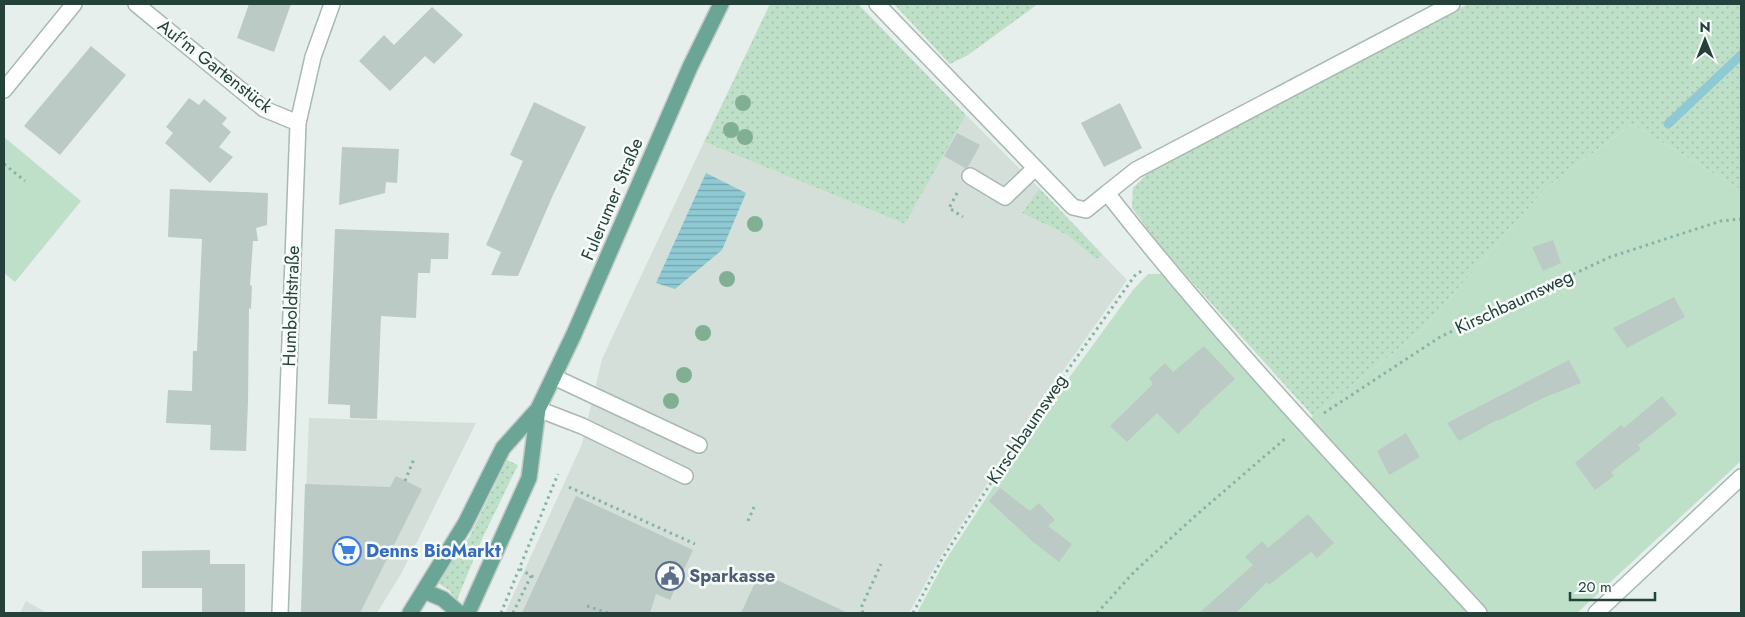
<svg xmlns="http://www.w3.org/2000/svg" width="1745" height="617" viewBox="0 0 1745 617" font-family="Jost,sans-serif">
  <defs>
    <pattern id="grass-dots" width="8" height="8" patternUnits="userSpaceOnUse" patternTransform="scale(1.25)"><rect width="8" height="8" fill="#bfe0c8"/><path d="M2 2h.1M6 6h.1" fill="none" stroke="#a4c1ad" stroke-width="1.8" stroke-linecap="round"/></pattern>
    <pattern id="water-rules" width="6" height="5" patternUnits="userSpaceOnUse" patternTransform="scale(1.25)"><rect width="6" height="5" fill="#8ec9d4"/><path d="M0 2.5h6" fill="none" stroke="#74a5ad"/></pattern>
  </defs>
  <rect width="100%" height="100%" fill="#e6efeb"/>
  <path fill="#d4dfda" d="M966 115 1039 188 1022 213 1067 235 1096 259 1103 255 1127 280 1021 431 941 556 909 613H505L582 444 602 359 704 142 905 224Z
    M309 418 476 423 401 574 377 613H301Z
    M26 601 47 613H20Z"/>
  <path fill="url(#grass-dots)" d="M770 4H858L966 115 905 224 704 142Z
    M894 4H1038L968 55 950 64Z
    M1468 4H1741V190L1632 124 1547 187 1419 333 1313 416 1164 251 1132 208 1133 188 1150 171Z
    M1039 188 1103 255 1096 259 1067 235 1022 213Z
    M507 460 518 465 482 539 457 600 449 590 438 583 470 536Z"/>
  <path fill="#bfe0c8" d="M1632 124 1741 190V461L1577 613H917L945 561 1028 434 1133 290 1148 274H1161L1302 427 1313 416 1419 333 1547 187Z
    M4 137 81 201 15 282 4 273Z"/>
  <path fill="url(#water-rules)" d="M706 173 746 193 722 250 675 289 656 283Z"/>
  <g fill="none" stroke-linecap="round" stroke-linejoin="round">
    <path stroke="#8ec9d4" stroke-width="9" d="M1668 124 1741 55"/>
  </g>
  <path fill="#bbcac4" d="M249 4H291L274 52 237 38Z
    M432 7 463 35 434 64 425 56 390 91 359 61 384 35 394 45Z
    M91 46 126 75 60 155 24 126Z
    M189 98 199 105 204 99 227 118 222 124 231 132 219 147 233 157 210 183 165 143 173 133 166 127Z
    M534 102 586 127 553 195 518 276 491 275 501 252 486 245 523 161 510 155Z
    M1120 103 1142 148 1104 167 1081 123Z
    M957 133 980 145 968 167 965 168 944 156Z
    M342 147 399 149 397 183 386 182 385 193 339 205Z
    M170 189 268 193 267 225 256 228 258 241H253L250 285 252 286 251 309 249 308 248 401 246 451 210 450 211 425 166 423 168 390 192 391 193 351H197L202 239 168 237Z
    M335 229 449 233 448 259H431L430 273H418L416 318 381 316 377 419 350 418V405L328 404Z
    M1553 240 1561 263 1543 271 1532 247Z
    M1674 297 1685 317 1627 348 1613 328Z
    M1204 346 1235 379 1199 412 1200 413 1178 434 1157 413 1127 442 1110 426 1153 384 1149 378 1165 363 1173 372Z
    M1569 360 1581 383 1543 398 1498 421 1497 420 1459 441 1447 423Z
    M1662 396 1677 414 1638 445 1641 449 1611 472 1614 476 1595 490 1575 463 1621 425 1624 428Z
    M1406 433 1420 457 1389 475 1377 451Z
    M396 476 422 489 360 613H301L305 484 390 487Z
    M1000 488 1030 511 1039 503 1055 520 1048 526 1072 544 1059 562 1032 541 989 501Z
    M576 496 693 550 670 600 656 594 650 613H522Z
    M1308 514 1334 543 1317 558 1311 552 1269 585 1267 582 1236 613H1199L1253 565 1245 557 1262 541 1268 548Z
    M210 550V564H245V613H202V588H142V551Z
    M760 572 848 613H741Z"/>
  <g fill="none" stroke-linecap="round" stroke-linejoin="round">
    <defs>
      <path id="minor" d="M136 4 264 109 298 123
        M877 4 1073 207 1086 210 1107 193
        M1452 4 1136 170 1107 193C1222 340 1352 475 1479 613
        M4 90 74 4
        M970 176 1005 197 1035 168
        M554 377 699 445
        M538 409 582 426 685 476
        M280 613 298 123 313 57 332 4
        M1596 613 1741 477"/>
      <path id="major" d="M424 591 443 599 459 613
        M410 613 465 524 503 448 538 409 574 334 690 67 721 4
        M468 613 529 478 538 409"/>
    </defs>
    <use href="#minor" stroke="#a8b8b2" stroke-width="18"/>
    <use href="#major" stroke="#c2cac8" stroke-width="18"/>
    <path stroke="#86b3a5" stroke-width="3" stroke-dasharray="2.5 4" stroke-linecap="butt" d="M4 164 25 181
      M957 193 949 208 963 217
      M1324 413 1440 337 1610 257 1721 221 1741 219
      M405 481 414 459
      M569 487 695 544
      M748 521 754 507
      M520 569 535 578
      M587 606 608 613
      M501 613 558 474
      M513 613 531 576
      M863 613 861 608 881 564
      M913 613 942 559 1025 430 1136 274 1142 271
      M1097 613 1134 572 1194 517 1287 437"/>
    <use href="#minor" stroke="#fff" stroke-width="15"/>
    <use href="#major" stroke="#6aa596" stroke-width="15"/>
  </g>
  <g fill="#80af93">
    <circle cx="743" cy="103" r="8"/>
    <circle cx="731" cy="130" r="8"/>
    <circle cx="745" cy="137" r="8"/>
    <circle cx="755" cy="224" r="8"/>
    <circle cx="727" cy="279" r="8"/>
    <circle cx="703" cy="333" r="8"/>
    <circle cx="684" cy="375" r="8"/>
    <circle cx="671" cy="401" r="8"/>
  </g>
  <defs>
    <symbol id="supermarket-ring" viewBox="-11 -11 22 22"><circle r="9.5" fill="#f7fbf9" stroke="#3f7fe0" stroke-width="1.5"/><path d="M-6-5.5h2.5l.6 2H6L4.5 2H-2.5L-4.4-4H-6ZM-1.5 3.2a1.3 1.3 0 1 0 .1 0ZM3 3.2a1.3 1.3 0 1 0 .1 0Z" fill="#3f7fe0"/></symbol>
    <symbol id="civic-ring" viewBox="-11 -11 22 22"><circle r="9.5" fill="#f7fbf9" stroke="#5c6f8a" stroke-width="1.5"/><path d="M-.6-6.5H3V-4.5H.6V-3L4-1V1h2V6H-6V1h2V-1L-.6-3ZM-1.2 2.5V6h2.4V2.5Z" fill="#5c6f8a"/></symbol>
  </defs>
  <g fill-rule="evenodd">
    <use href="#supermarket-ring" x="331" y="535" width="32" height="32"/>
    <use href="#civic-ring" x="654" y="560" width="32" height="32"/>
  </g>
  <g text-anchor="middle" stroke-width="5" stroke-linejoin="round" paint-order="stroke">
    <g font-size="18" fill="#24423a" stroke="#f7fbf9">
      <text transform="translate(215 66) rotate(38)" y="6">Auf'm Gartenstück</text>
      <text transform="translate(612 199) rotate(-67)" y="6">Fulerumer Straße</text>
      <text transform="translate(1514 302) rotate(-25)" y="6">Kirschbaumsweg</text>
      <text transform="translate(291 306) rotate(-88)" y="6">Humboldtstraße</text>
      <text transform="translate(1027 429) rotate(-56)" y="6">Kirschbaumsweg</text>
    </g>
    <g font-size="18" font-weight="bold" fill="#366cbe" stroke="#f7fbf9" text-anchor="start">
      <text x="366" y="557">Denns BioMarkt</text>
    </g>
    <g font-size="18" font-weight="bold" fill="#4e5e75" stroke="#f7fbf9" text-anchor="start">
      <text x="689" y="582">Sparkasse</text>
    </g>
  </g>
  <rect width="1745" height="617" fill="none" stroke="#24423a" stroke-width="10"/>
  <g transform="translate(1705 40)" stroke="#f7fbf9" stroke-width="4" paint-order="stroke">
  <path d="M0-4L9 19L0 12L-9 19Z" fill="#24423a"/>
  <text y="-8" font-size="14" font-weight="bold" text-anchor="middle" fill="#24423a">N</text>
  </g>
  <path d="M1570 592v8h85v-8" fill="none" stroke="#24423a" stroke-width="2.5"/>
  <text x="1578" y="592" font-size="15" fill="#24423a" stroke="#f7fbf9" stroke-width="4" paint-order="stroke">20 m</text>
</svg>
